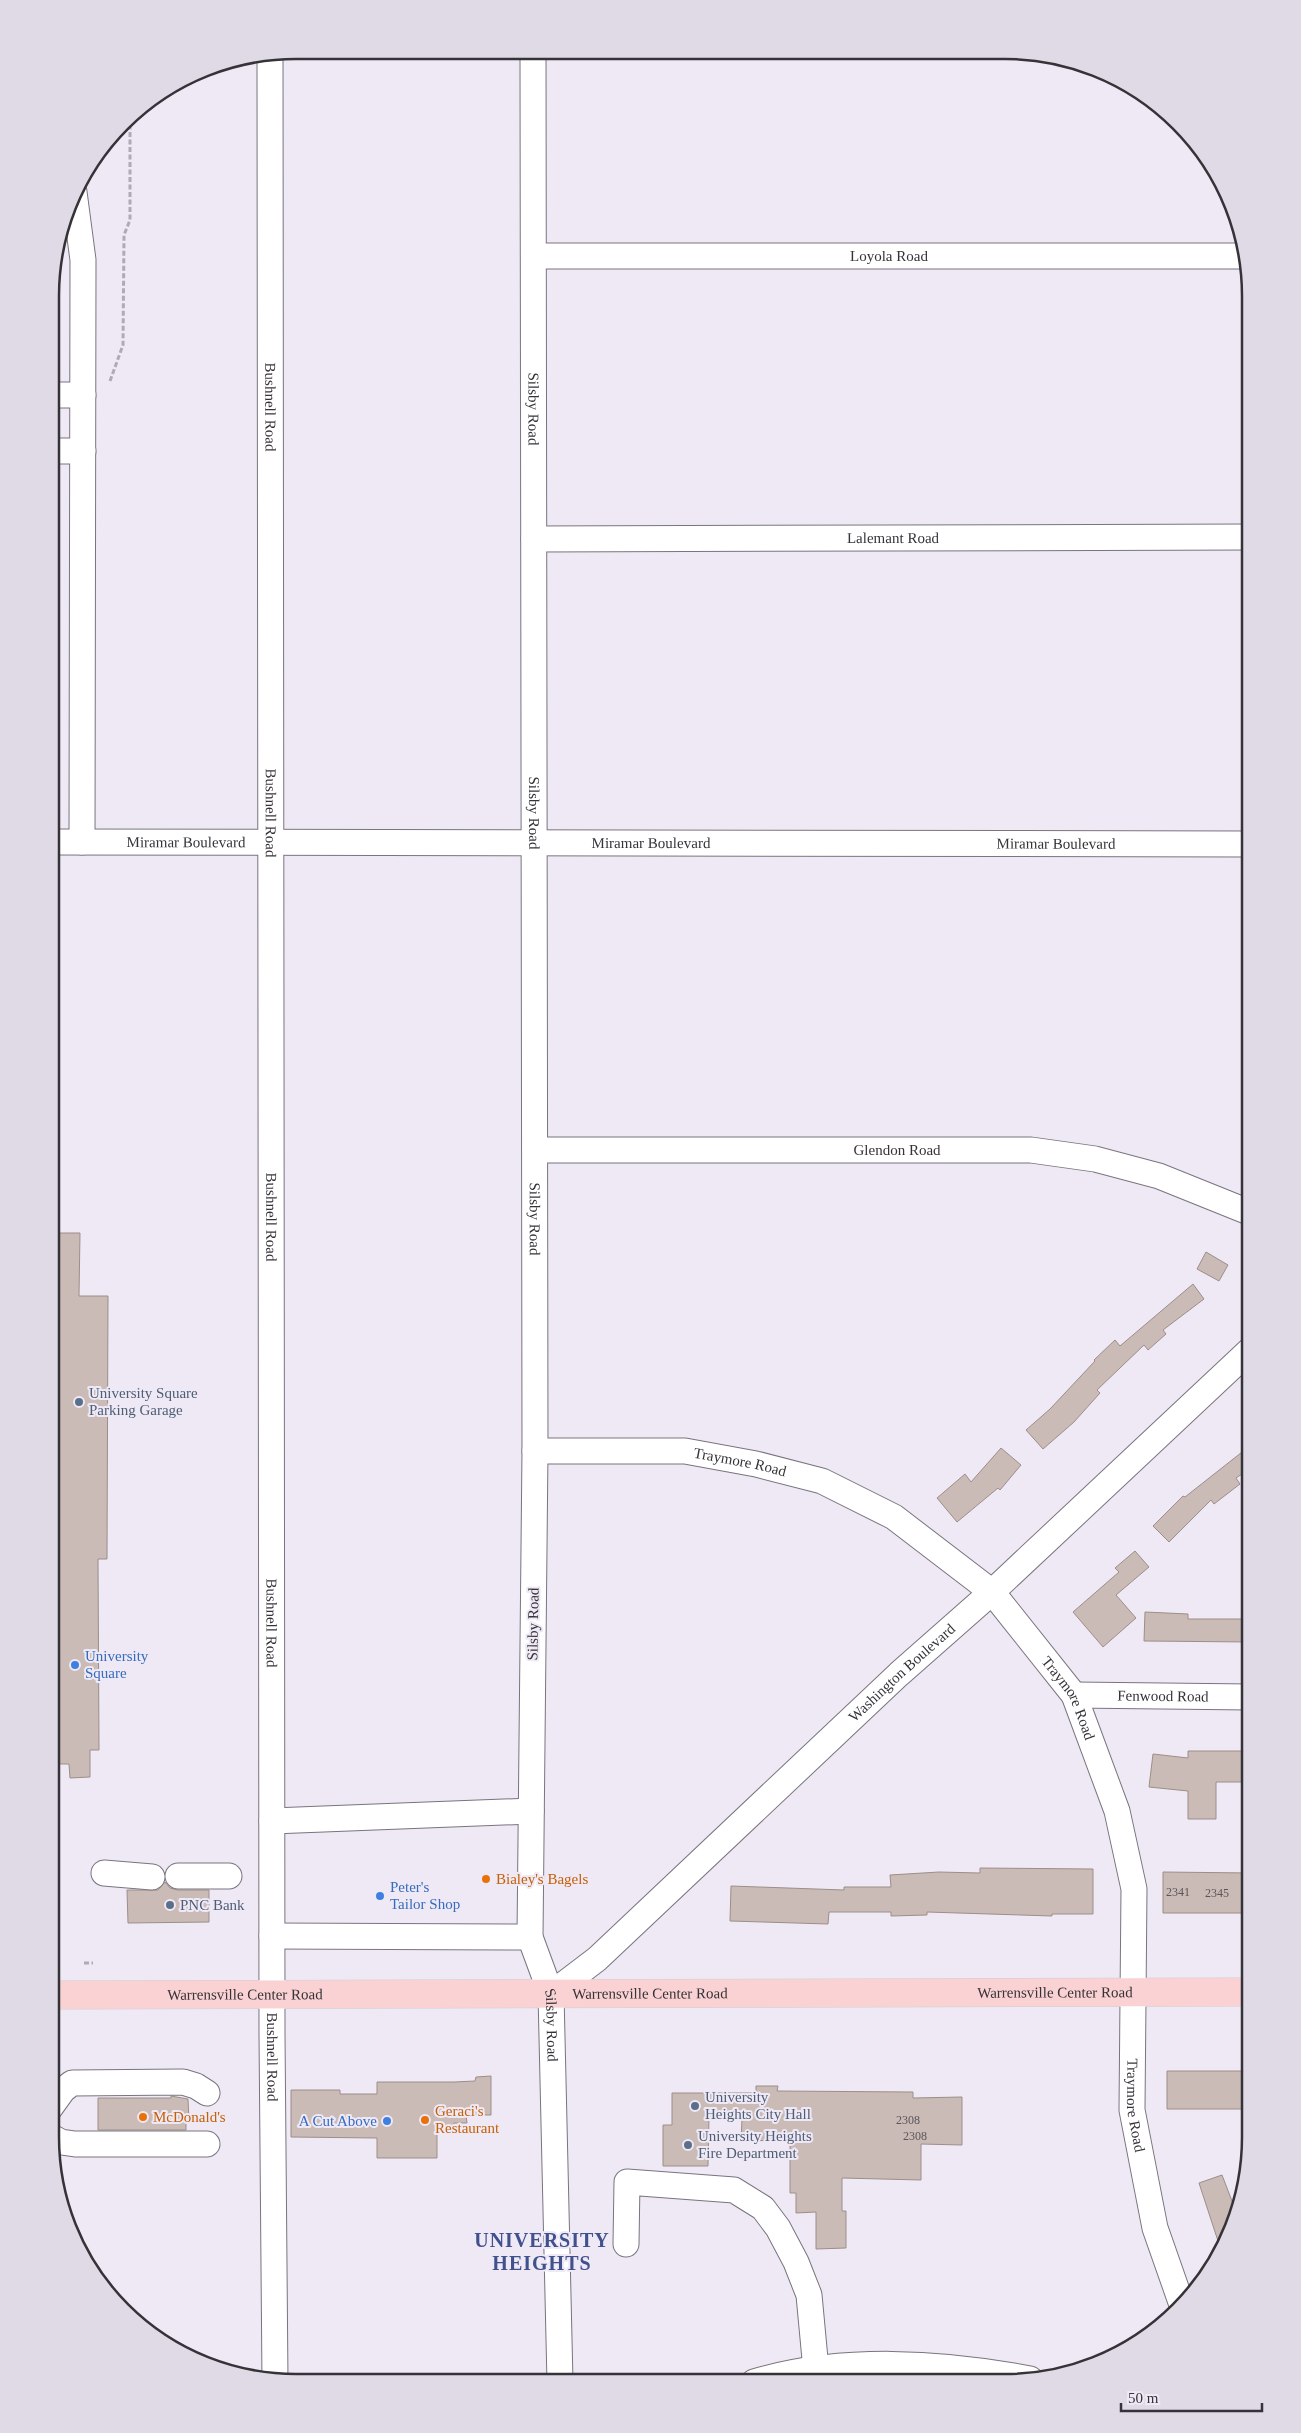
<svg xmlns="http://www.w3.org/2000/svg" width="1301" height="2433" viewBox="0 0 1301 2433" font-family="Georgia,serif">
  <rect width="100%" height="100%" fill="#efe9f6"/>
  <path fill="#9ec89b" d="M915 2374 914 2383 809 2382 853 2376Z"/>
  <path fill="#cabbb6" stroke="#9c8e89" d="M51 1233H80L79 1296H108L107 1559H98L99 1750H90V1777L70 1778 69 1764H50Z
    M1206 1252 1228 1265 1219 1281 1197 1269Z
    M1193 1284 1204 1299 1163 1330 1166 1334 1148 1350 1144 1345 1097 1390 1100 1393 1074 1422 1043 1449 1026 1430 1050 1409 1095 1361 1094 1360 1115 1340 1120 1346Z
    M1251 1445V1468L1236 1478 1240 1484 1214 1504 1211 1500 1169 1542 1153 1526 1183 1496 1185 1497Z
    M1001 1448 1021 1465 1000 1490 998 1488 957 1522 937 1498 965 1474 971 1482Z
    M1135 1551 1149 1567 1116 1595 1136 1618 1103 1647 1073 1612 1119 1572 1115 1568Z
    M1145 1612 1188 1614V1619H1251V1642L1144 1641Z
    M1188 1751H1251V1782H1216V1819H1188V1791L1149 1787 1153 1754 1188 1758Z
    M980 1868 1093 1869V1914H1052V1916L927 1912V1915L891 1916V1912H829L828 1924 730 1921 731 1886 844 1890V1887H891L890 1875 939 1872 980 1873Z
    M1163 1872 1251 1873V1913H1163Z
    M165 1882 170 1888 178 1890H209V1922L128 1923 127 1890H158Z
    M1167 2071H1247V2109H1167Z
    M491 2076V2115H466L467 2123H454V2131H437V2158H377V2138L291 2137V2090H340V2094H377V2082H454L475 2081 476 2077Z
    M756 2086H778L777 2091 913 2092V2098L962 2097V2145L921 2144V2180L842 2178V2211H846V2248L816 2249V2212L796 2213V2193H790V2140L741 2141 742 2118H709L708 2166H663V2125H672V2093H756Z
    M171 2096 188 2099 189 2120 186 2121V2130H98V2098H171Z
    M1222 2175 1237 2214 1228 2238 1218 2241 1199 2183Z"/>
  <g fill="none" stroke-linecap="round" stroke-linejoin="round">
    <defs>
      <g id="minor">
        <path id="s1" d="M533 51 535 1451 530 1937 551 1994 560 2382"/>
        <path id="s2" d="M270 55 272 2034 275 2381"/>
        <path d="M74 192 83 260 82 842"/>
        <path id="s3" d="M534 256H1244"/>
        <path d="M52 395H83"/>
        <path d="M52 451H83"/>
        <path id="s4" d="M534 539 1251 537"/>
        <path id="s5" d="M51 842 1251 844"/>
        <path id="s6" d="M535 1150H1031L1095 1159 1159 1176 1251 1213"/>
        <path id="s7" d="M535 1451H685L756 1464 822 1481 894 1517 992 1592 1074 1695 1117 1811 1134 1889 1132 2110 1155 2228 1182 2305"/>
        <path id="s8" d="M1074 1695 1251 1697"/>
        <path d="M272 1821 531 1811"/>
        <path d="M104 1873 152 1877"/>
        <path d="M178 1876H229"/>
        <path d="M272 1936 530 1937"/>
        <path id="s9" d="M551 1994 597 1959 899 1674 992 1592 1251 1349"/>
        <path d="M50 2108 63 2090 72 2083 183 2082 196 2086 207 2093"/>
        <path d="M50 2136 61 2142 75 2144H207"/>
        <path d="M626 2244 627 2182 734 2190 763 2208 778 2228 796 2262 809 2295 816 2370"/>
        <path d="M754 2382C841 2356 942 2362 1030 2379"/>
      </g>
      <g id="major">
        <path id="s10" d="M50 1995 1250 1992"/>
      </g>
    </defs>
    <use href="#minor" stroke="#79747f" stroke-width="27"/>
    <use href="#major" stroke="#cfcecf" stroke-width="29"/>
    <path stroke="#afaab5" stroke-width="3" stroke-dasharray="5 2.5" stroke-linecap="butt" d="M110 381 123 345 124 235 130 220V116
      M52 698H58
      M84 1963H93"/>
    <use href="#minor" stroke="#fff" stroke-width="25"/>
    <use href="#major" stroke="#fad2d3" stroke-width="28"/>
  </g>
  <g fill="#5c6f8a" stroke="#efe9f6" stroke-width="2">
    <circle cx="79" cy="1402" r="5"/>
    <circle cx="170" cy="1905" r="5"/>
    <circle cx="695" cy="2106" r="5"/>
    <circle cx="688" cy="2145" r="5"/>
  </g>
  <g fill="#3f7fe0" stroke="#efe9f6" stroke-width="2">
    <circle cx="75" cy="1665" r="5"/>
    <circle cx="380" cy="1896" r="5"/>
    <circle cx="387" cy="2121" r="5"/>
  </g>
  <g fill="#e8710a" stroke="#efe9f6" stroke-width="2">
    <circle cx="486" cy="1879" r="5"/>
    <circle cx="143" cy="2117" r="5"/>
    <circle cx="425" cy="2120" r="5"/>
  </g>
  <g text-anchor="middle" stroke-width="4" stroke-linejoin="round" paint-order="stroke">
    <g font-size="12" fill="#5b5558">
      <text x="1178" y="1896">2341</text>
      <text x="1217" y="1897">2345</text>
      <text x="908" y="2124">2308</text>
      <text x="915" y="2140">2308</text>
    </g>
    <g font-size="15" fill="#363338" stroke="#efe9f6">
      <text dy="5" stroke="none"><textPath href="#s3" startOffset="355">Loyola Road</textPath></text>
      <text dy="5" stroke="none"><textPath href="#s2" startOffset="352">Bushnell Road</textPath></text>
      <text dy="5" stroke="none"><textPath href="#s1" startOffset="358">Silsby Road</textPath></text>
      <text dy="5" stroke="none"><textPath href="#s4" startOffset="359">Lalemant Road</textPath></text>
      <text dy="5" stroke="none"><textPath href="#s2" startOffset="758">Bushnell Road</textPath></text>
      <text dy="5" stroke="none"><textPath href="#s1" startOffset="762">Silsby Road</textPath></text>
      <text dy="5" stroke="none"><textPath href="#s5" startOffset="135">Miramar Boulevard</textPath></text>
      <text dy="5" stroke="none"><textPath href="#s5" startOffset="600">Miramar Boulevard</textPath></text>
      <text dy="5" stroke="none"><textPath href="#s5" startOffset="1005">Miramar Boulevard</textPath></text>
      <text dy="5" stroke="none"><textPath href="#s6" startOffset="362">Glendon Road</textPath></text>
      <text dy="5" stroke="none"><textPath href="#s2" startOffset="1162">Bushnell Road</textPath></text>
      <text dy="5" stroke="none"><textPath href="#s1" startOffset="1168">Silsby Road</textPath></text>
      <text dy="5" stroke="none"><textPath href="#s7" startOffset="206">Traymore Road</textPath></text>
      <text dy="5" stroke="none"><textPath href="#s2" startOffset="1568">Bushnell Road</textPath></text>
      <text transform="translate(533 1624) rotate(-89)" y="5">Silsby Road</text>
      <text dy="5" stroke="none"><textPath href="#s9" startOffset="476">Washington Boulevard</textPath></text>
      <text dy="5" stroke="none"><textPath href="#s8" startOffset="89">Fenwood Road</textPath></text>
      <text dy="5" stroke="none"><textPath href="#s7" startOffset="626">Traymore Road</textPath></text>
      <text dy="5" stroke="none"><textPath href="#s10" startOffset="1005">Warrensville Center Road</textPath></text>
      <text dy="5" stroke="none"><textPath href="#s10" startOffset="195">Warrensville Center Road</textPath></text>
      <text dy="5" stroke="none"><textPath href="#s10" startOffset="600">Warrensville Center Road</textPath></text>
      <text dy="5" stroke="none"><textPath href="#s1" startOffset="1978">Silsby Road</textPath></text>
      <text dy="5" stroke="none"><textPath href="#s2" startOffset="2002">Bushnell Road</textPath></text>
      <text dy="5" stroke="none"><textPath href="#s7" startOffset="1046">Traymore Road</textPath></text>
    </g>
    <g font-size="15" fill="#4e5e75" stroke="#efe9f6" text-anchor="start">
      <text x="89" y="1398">University Square<tspan x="89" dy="17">Parking Garage</tspan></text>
      <text x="180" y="1910">PNC Bank</text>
      <text x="705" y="2102">University<tspan x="705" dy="17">Heights City Hall</tspan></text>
      <text x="698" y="2141">University Heights<tspan x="698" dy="17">Fire Department</tspan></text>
    </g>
    <g font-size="15" fill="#366cbe" stroke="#efe9f6" text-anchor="start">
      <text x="85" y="1661">University<tspan x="85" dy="17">Square</tspan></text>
      <text x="390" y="1892">Peter's<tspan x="390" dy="17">Tailor Shop</tspan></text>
      <text x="377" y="2126" text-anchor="end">A Cut Above</text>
    </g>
    <g font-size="15" fill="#c56008" stroke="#efe9f6" text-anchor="start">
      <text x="496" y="1884">Bialey's Bagels</text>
      <text x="435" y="2116">Geraci's<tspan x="435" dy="17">Restaurant</tspan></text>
      <text x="153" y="2122">McDonald's</text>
    </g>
    <g font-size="20" font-weight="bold" letter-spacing="1" fill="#41518d" stroke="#efe9f6">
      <text x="542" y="2247">UNIVERSITY<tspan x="542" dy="23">HEIGHTS</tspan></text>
    </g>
  </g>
  <path d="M0 0H1301V2433H0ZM296 59H1005A237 237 0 0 1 1242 296V2137A237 237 0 0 1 1005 2374H296A237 237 0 0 1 59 2137V296A237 237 0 0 1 296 59Z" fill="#e0dae7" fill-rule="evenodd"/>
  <path fill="none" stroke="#363338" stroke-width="2.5" d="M296 59H1005A237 237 0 0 1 1242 296V2137A237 237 0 0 1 1005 2374H296A237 237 0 0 1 59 2137V296A237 237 0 0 1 296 59Z"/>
  <path d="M1121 2403v8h141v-8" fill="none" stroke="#363338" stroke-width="2.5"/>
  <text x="1128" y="2403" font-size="15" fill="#363338" stroke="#efe9f6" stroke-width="4" paint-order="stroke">50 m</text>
</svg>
